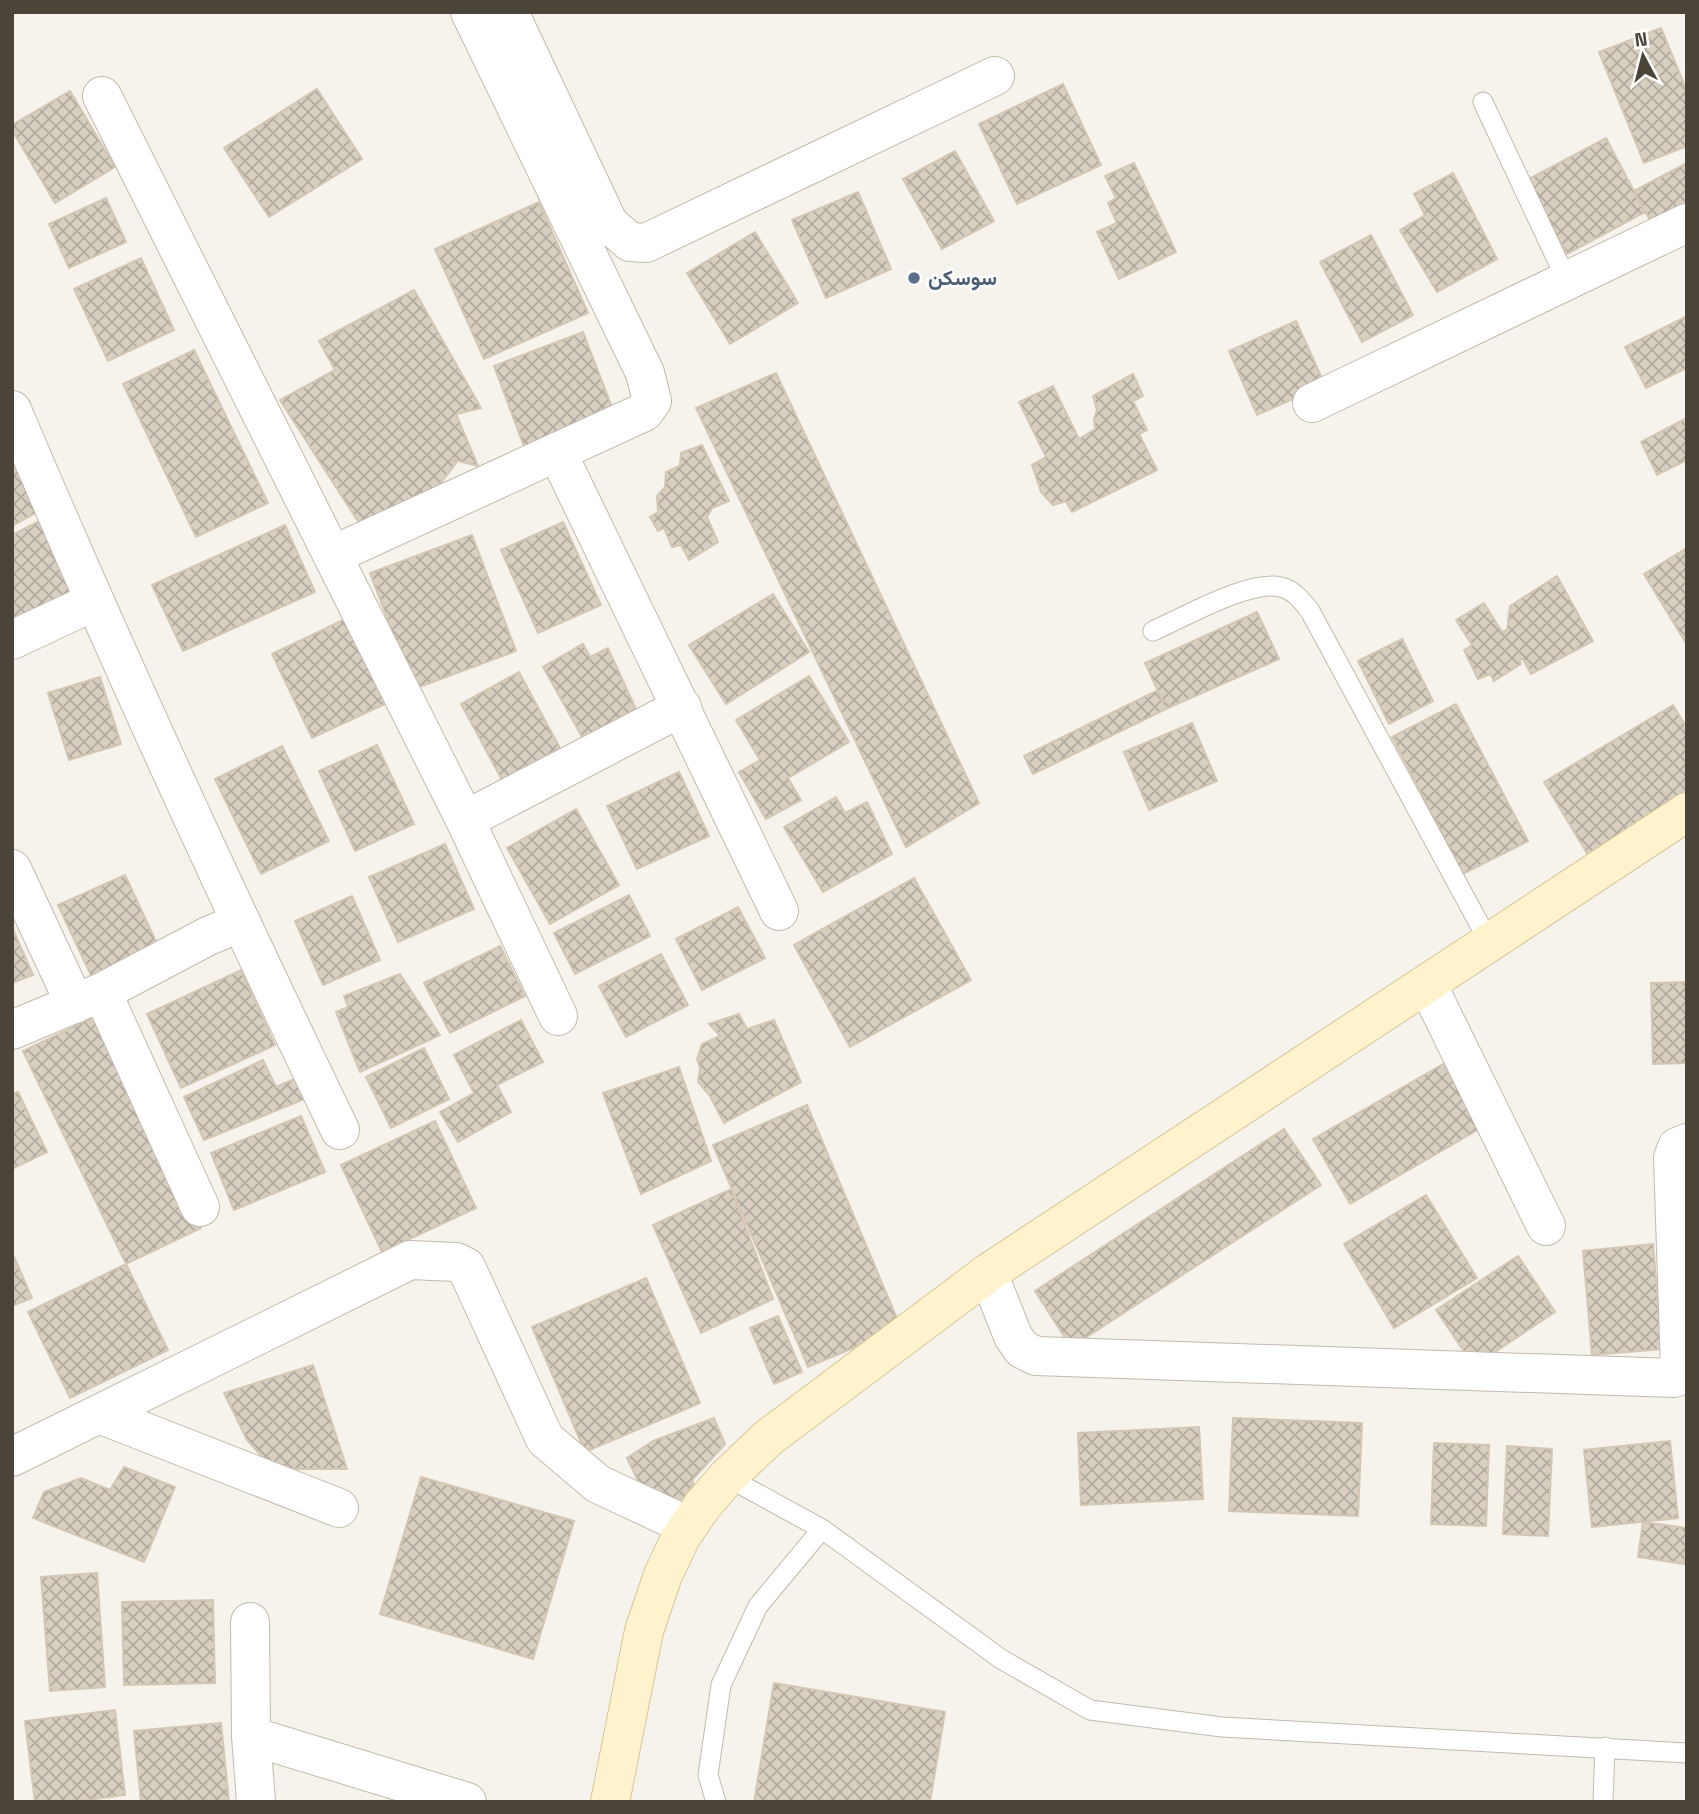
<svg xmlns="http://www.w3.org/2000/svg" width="1699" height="1814" viewBox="0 0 1699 1814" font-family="'Space Grotesk',Vazirmatn,sans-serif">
  <defs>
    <pattern id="building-cross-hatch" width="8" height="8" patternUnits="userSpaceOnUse" patternTransform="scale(1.75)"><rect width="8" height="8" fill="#d8cfc1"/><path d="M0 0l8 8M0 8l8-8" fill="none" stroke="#b1aa9e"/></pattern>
  </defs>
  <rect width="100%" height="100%" fill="#f6f3ec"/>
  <path fill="url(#building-cross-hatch)" stroke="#d3c7b4" stroke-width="2" d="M1661 28 1687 91V146L1644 163 1599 52Z
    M1063 84 1101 165 1017 204 979 124Z
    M317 89 362 159 269 217 224 148Z
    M70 91 115 167 55 203 12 130V125Z
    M1606 138 1645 212 1567 254 1527 180Z
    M955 151 994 221 942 249 903 179Z
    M1134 163 1176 252 1119 279 1097 232 1117 223 1108 203 1116 198 1105 176Z
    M1687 163V217L1657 233 1634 191Z
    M1453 173 1497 259 1437 292 1400 230 1425 215 1414 194Z
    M858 192 891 269 826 298 792 220Z
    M106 198 126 242 69 268 49 224Z
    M539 202 588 313 484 359 435 249Z
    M755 232 798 303 730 344 687 273Z
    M1371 235 1413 315 1362 342 1320 262Z
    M141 258 174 330 108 361 74 289Z
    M414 290 481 408 456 414 478 466 451 459 456 463 434 492 361 526 280 400 335 370 319 341Z
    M1687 316V368L1646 388 1625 347Z
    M1296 321 1325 385 1257 415 1229 351Z
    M583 332 615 415 525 449 494 366Z
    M194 350 268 503 196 537 123 384Z
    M776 373 979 803 906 847 696 408Z
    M1133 374 1143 396 1133 401 1147 430 1139 434 1157 470 1072 512 1066 501 1053 505 1041 492 1032 465 1046 457 1019 402 1053 386 1079 439 1095 429 1094 419 1097 410 1093 396Z
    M1687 418V460L1657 475 1641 442Z
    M12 443 48 506 12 526Z
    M702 445 729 501 712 508 707 517 718 542 689 560 681 545 672 547 664 528 658 531 650 517 658 512 657 496 665 487 666 472 680 466 681 453Z
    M43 519 84 599 12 636V535Z
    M563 522 601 605 538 633 501 550Z
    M285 525 315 592 183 651 152 585Z
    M472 535 516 651 414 689 370 573Z
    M1687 548V645L1644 574Z
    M1557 576 1593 641 1531 674 1523 659 1519 660 1521 664 1494 681 1490 674 1478 679 1464 650 1472 645 1456 620 1484 603 1502 632 1507 630 1510 606Z
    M773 594 809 652 726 704 689 645Z
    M1257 612 1279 659 1166 709 1145 663Z
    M345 619 385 704 312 738 272 654Z
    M1402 639 1433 701 1389 724 1358 661Z
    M583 644 590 657 608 648 640 718 587 746 543 667Z
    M519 672 560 748 502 780 461 704Z
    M809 676 849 742 788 778 801 800 766 819 739 772 760 760 736 720Z
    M100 677 121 744 69 760 48 693Z
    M1158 690 1166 709 1033 774 1024 756Z
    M1456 704 1528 841 1463 874 1392 737Z
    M1673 705 1687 728V803L1591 860 1544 782Z
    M1192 723 1217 781 1149 810 1124 752Z
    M377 745 414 824 355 851 319 771Z
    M282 746 329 841 261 874 215 779Z
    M679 772 709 836 637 869 607 806Z
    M836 797 845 813 867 802 892 854 823 892 784 827Z
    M576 809 619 885 550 924 507 848Z
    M445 844 474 909 398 942 369 877Z
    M125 875 161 952 94 982 58 905Z
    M914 878 971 980 850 1047 794 945Z
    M629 895 650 936 575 974 554 933Z
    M352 896 380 960 323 985 295 921Z
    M738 907 765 958 702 990 676 939Z
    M12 927 33 975 12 983Z
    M500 946 525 996 450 1033 424 983Z
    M661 954 688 1005 626 1037 599 986Z
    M241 970 275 1045 181 1088 147 1014Z
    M400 974 440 1035 360 1072 336 1012 348 1007 344 996Z
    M1687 982V1063L1653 1064 1651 983Z
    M739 1014 747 1029 774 1020 801 1082 724 1123 710 1096 698 1082 700 1068 697 1059 702 1044 720 1036 709 1024Z
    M98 1015 201 1228 126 1264 23 1051Z
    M521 1020 543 1062 497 1085 511 1112 458 1142 440 1112 474 1093 454 1055Z
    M424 1048 449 1099 391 1128 366 1077Z
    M263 1060 276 1087 299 1077 307 1098 204 1140 184 1097Z
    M1443 1064 1481 1128 1350 1204 1313 1139Z
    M679 1067 711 1161 641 1194 603 1093Z
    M18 1092 47 1152 12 1169V1094Z
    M807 1105 901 1328 808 1367 713 1145Z
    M301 1116 325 1172 234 1210 211 1153Z
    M435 1121 476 1208 382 1252 341 1165Z
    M1284 1129 1321 1185 1071 1347 1035 1291Z
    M731 1189 773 1299 701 1333 653 1225Z
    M1426 1195 1477 1278 1394 1328 1344 1244Z
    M1653 1244 1662 1349 1592 1355 1583 1251Z
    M12 1252 32 1298 12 1306Z
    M1518 1256 1555 1312 1474 1366 1436 1310Z
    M126 1264 168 1350 70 1398 28 1312Z
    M646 1278 700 1403 585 1452 532 1327Z
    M778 1316 802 1372 774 1384 750 1328Z
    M313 1365 347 1469H292L265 1460 247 1440 224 1393Z
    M714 1418 725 1444 693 1479V1485L678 1507 641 1487 627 1458 653 1441Z
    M1233 1418 1362 1423 1358 1516 1229 1511Z
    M1199 1427 1203 1499 1081 1505 1078 1433Z
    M1670 1441 1678 1518 1592 1527 1584 1450Z
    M1434 1443 1489 1445 1486 1526 1431 1524Z
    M1507 1446 1552 1449 1548 1536 1503 1534Z
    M124 1467 175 1487 144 1562 33 1518 44 1492 81 1478 110 1490Z
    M421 1477 574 1521 533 1659 380 1614Z
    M1643 1522 1687 1528 1685 1564 1638 1557Z
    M97 1573 105 1687 50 1691 41 1577Z
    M213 1600 215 1683 124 1685 122 1602Z
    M774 1683 945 1712 930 1802H754Z
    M115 1710 125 1795 73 1802H35L25 1721Z
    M221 1723 229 1802H141L134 1731Z"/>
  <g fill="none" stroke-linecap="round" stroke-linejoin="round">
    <defs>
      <path id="service" d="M1483 102 1567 281
        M1153 631C1182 618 1250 579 1281 587 1294 590 1302 601 1310 611L1489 942
        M727 1477 822 1529 1001 1659 1090 1710 1222 1727 1687 1753
        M716 1802 708 1775 721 1685 758 1606 822 1529
        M1603 1802 1605 1747"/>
      <path id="minor" d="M509 12 609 224 630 242 646 243 995 76
        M102 96 465 820 558 1016
        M1312 403 1687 223
        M12 410C115 653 225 892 340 1130
        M557 452 779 911
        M333 555 644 412 652 401 645 373 470 12
        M12 640 93 602
        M465 820 682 707
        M12 869 75 1004
        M1427 984 1546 1226
        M102 992 200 1207
        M12 1030 102 992 208 936 239 923
        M988 1273 1013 1336 1022 1349 1036 1356 1674 1378 1679 1376 1680 1369 1673 1158 1677 1147 1687 1143
        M99 1414 339 1508
        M12 1457 410 1260 456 1262 466 1267 545 1439 598 1484 688 1526
        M250 1622 251 1736 256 1802
        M251 1736 467 1802"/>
      <path id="secondary" d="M610 1802 644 1631 663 1575 681 1537 702 1506 727 1477 768 1438 988 1273 1687 812"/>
    </defs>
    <use href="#service" stroke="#c2bbae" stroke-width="21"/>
    <use href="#minor" stroke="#c2bbae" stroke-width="40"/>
    <use href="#secondary" stroke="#d6c79b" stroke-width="40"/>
    <use href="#service" stroke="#fff" stroke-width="19"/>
    <use href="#minor" stroke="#fff" stroke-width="38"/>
    <use href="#secondary" stroke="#fff3cd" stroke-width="38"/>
  </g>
  <circle fill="#5c6f8a" stroke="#fff" stroke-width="2.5" cx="914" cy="278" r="7"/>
  <g text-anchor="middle" stroke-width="5" stroke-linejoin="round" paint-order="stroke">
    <g font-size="21" font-weight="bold" fill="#4e5e75" stroke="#fff" text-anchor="start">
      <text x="928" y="285">سوسكن</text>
    </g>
  </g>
  <rect width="1699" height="1814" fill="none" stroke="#4b4439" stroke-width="28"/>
  <g transform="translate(1643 56) rotate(353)" stroke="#ffffff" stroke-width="5" paint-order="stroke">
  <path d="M0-5L12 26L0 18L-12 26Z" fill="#4b4439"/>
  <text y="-10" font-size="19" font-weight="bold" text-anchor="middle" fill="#4b4439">N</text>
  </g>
</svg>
